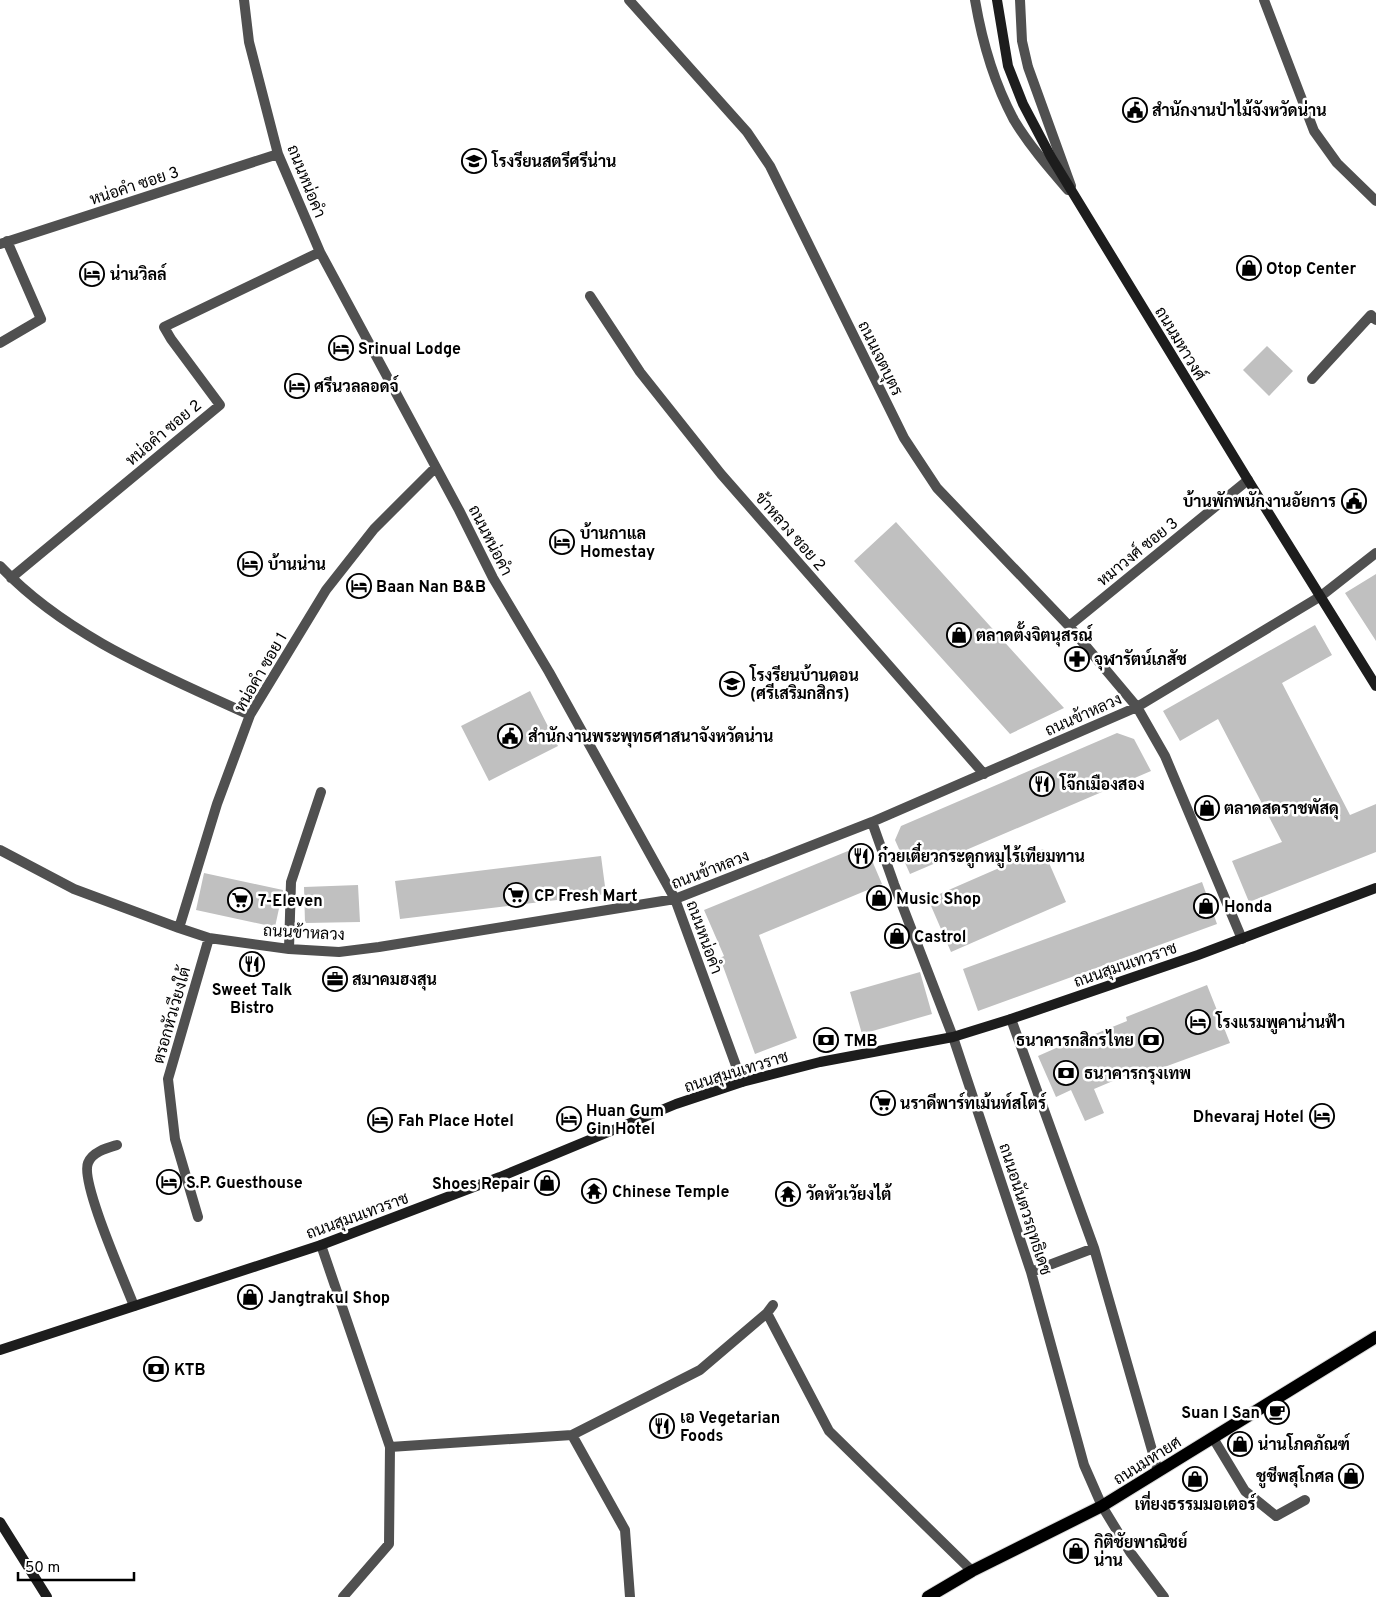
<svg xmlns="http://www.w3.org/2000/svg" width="1376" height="1597" viewBox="0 0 1376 1597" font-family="Overpass,Sarabun,sans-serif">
  <rect width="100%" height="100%" fill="#fff"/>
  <path fill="#c0c0c0" d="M1267 346 1293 371 1269 396 1243 370Z
    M896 522 1064 708 1010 734 854 561Z
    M1376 574V641L1345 593Z
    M1315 625 1332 655 1282 683 1350 815 1376 804V852L1249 902 1232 861 1282 842 1218 719 1180 741 1163 711Z
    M530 691 558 746 489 781 461 726Z
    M1117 733 1134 739 1151 771 910 874 895 840 901 826Z
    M865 844 882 884 759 935 797 1038 755 1054 720 958 724 956 704 910Z
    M1043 849 1066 902 951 952 928 899Z
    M601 856 606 894 400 919 395 881Z
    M204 873 283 890 275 927 196 910Z
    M1202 882 1217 924 978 1011 963 969Z
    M358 885 360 922 305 923 304 887Z
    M920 972 932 1014 862 1034 850 992Z
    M1207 985 1230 1043 1148 1073 1146 1067 1094 1089 1104 1113 1085 1121 1071 1090 1056 1097 1038 1056 1072 1041 1073 1043 1127 1021 1126 1017Z"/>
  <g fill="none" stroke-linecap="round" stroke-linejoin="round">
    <defs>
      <path id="primary" d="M928 1597 972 1571 1102 1506 1376 1337"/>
    </defs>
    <use href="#primary" stroke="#dbdbdb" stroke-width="14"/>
    <path stroke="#505050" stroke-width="10" d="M244 0 249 42 278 154 320 252 459 510 493 578 549 672 675 899 742 1082
      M629 0 747 132 770 166 904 438 937 488 1069 626 1137 707 1165 756 1242 939
      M975 0C982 41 994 83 1014 120 1029 145 1049 168 1068 190
      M1020 0 1022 41 1028 67 1071 186
      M1264 0 1314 131 1337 163 1376 201
      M0 244 278 154
      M590 296 640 372 721 474 984 774
      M0 343 41 319 7 241
      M1312 379 1371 315 1376 320
      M0 566C67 637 163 675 250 715
      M11 578 220 405 171 339 164 327 320 252
      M1069 626 1248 480
      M872 822 894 884 953 1037 1031 1272 1084 1465 1102 1506 1130 1552 1164 1597
      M0 850 74 889 179 928 209 938 289 949 339 952 379 947 675 899 872 822 1137 707 1321 596 1376 553
      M179 928 217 804 250 715 326 590 374 529 435 468
      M289 949 291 882 321 792
      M1011 1019 1094 1248 1158 1471
      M117 1145C107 1148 92 1152 88 1163 80 1182 125 1282 134 1306
      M198 1217 175 1139 168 1079 209 938
      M321 1245 390 1447
      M1031 1272 1094 1248
      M767 1313 829 1431 972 1571
      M572 1435 625 1530 630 1597
      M1213 1438 1245 1491 1276 1516 1305 1500
      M343 1597 389 1544 390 1447 572 1435 700 1370 767 1313 773 1305"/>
    <path stroke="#1d1d1d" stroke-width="10" d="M997 0 1008 66 1023 104 1051 157 1248 480 1376 686
      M0 1350 321 1245 500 1177 676 1104 742 1082 820 1062 953 1037 1011 1019 1198 955 1376 888
      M0 1522 47 1597"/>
    <use href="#primary" stroke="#000" stroke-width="12"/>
  </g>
  <defs>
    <symbol id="civic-ring" viewBox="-11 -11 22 22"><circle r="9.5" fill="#fff" stroke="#000" stroke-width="1.5"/><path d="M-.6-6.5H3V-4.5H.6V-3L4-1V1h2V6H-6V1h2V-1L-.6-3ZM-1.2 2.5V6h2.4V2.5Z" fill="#000"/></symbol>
    <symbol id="school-ring" viewBox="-11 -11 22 22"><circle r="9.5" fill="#fff" stroke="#000" stroke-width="1.5"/><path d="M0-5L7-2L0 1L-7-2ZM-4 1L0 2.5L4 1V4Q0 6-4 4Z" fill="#000"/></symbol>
    <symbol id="shop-ring" viewBox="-11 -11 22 22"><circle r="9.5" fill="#fff" stroke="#000" stroke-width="1.5"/><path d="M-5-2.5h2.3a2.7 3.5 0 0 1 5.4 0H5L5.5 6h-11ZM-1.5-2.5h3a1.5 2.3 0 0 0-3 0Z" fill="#000"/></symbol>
    <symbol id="hotel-ring" viewBox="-11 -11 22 22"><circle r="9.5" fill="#fff" stroke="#000" stroke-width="1.5"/><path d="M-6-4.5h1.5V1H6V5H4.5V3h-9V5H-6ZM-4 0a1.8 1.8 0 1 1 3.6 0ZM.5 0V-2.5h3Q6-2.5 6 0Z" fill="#000"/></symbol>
    <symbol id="pharmacy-ring" viewBox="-11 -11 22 22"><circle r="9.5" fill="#fff" stroke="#000" stroke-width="1.5"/><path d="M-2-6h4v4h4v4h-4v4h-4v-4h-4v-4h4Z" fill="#000"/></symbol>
    <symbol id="restaurant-ring" viewBox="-11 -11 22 22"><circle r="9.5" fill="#fff" stroke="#000" stroke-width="1.5"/><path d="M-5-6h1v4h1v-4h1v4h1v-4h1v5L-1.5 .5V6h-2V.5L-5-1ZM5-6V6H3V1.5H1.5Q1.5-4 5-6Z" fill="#000"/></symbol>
    <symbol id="supermarket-ring" viewBox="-11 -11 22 22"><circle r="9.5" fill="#fff" stroke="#000" stroke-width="1.5"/><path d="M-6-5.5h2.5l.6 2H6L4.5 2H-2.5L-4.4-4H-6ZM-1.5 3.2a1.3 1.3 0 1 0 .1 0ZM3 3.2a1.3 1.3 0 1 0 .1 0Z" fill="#000"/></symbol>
    <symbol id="office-ring" viewBox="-11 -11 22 22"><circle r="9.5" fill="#fff" stroke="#000" stroke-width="1.5"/><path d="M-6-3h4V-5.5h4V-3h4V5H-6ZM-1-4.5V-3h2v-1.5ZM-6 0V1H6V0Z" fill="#000"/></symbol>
    <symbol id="bank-ring" viewBox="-11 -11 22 22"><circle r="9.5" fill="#fff" stroke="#000" stroke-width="1.5"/><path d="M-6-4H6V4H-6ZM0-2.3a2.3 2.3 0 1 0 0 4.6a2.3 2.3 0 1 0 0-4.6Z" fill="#000"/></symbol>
    <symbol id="temple-ring" viewBox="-11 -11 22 22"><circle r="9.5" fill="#fff" stroke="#000" stroke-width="1.5"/><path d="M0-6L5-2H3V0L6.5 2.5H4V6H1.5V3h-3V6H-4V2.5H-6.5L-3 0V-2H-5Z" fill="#000"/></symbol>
    <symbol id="cafe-ring" viewBox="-11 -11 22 22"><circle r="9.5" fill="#fff" stroke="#000" stroke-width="1.5"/><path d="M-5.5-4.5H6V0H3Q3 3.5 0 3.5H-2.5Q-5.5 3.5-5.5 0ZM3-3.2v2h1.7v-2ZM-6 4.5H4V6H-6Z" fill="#000"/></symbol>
  </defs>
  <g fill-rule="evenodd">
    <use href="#civic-ring" x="1121" y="96" width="28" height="28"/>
    <use href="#school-ring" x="460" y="147" width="28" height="28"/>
    <use href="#shop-ring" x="1235" y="254" width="28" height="28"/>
    <use href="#hotel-ring" x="78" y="260" width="28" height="28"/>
    <use href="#hotel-ring" x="327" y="334" width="28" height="28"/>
    <use href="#hotel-ring" x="283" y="372" width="28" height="28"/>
    <use href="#civic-ring" x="1340" y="487" width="28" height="28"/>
    <use href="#hotel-ring" x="548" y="528" width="28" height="28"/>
    <use href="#hotel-ring" x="236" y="550" width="28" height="28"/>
    <use href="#hotel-ring" x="345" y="572" width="28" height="28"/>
    <use href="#shop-ring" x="945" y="621" width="28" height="28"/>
    <use href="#pharmacy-ring" x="1063" y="645" width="28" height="28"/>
    <use href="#school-ring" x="718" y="670" width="28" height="28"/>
    <use href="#civic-ring" x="496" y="722" width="28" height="28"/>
    <use href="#restaurant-ring" x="1028" y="770" width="28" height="28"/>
    <use href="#shop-ring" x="1193" y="794" width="28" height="28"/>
    <use href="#restaurant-ring" x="847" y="842" width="28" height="28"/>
    <use href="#supermarket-ring" x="502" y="881" width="28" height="28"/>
    <use href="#shop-ring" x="865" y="884" width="28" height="28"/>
    <use href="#supermarket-ring" x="226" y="886" width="28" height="28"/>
    <use href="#shop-ring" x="1192" y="892" width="28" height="28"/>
    <use href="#shop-ring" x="883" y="922" width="28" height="28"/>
    <use href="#restaurant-ring" x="238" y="950" width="28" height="28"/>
    <use href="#office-ring" x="321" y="965" width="28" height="28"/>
    <use href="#hotel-ring" x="1184" y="1008" width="28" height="28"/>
    <use href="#bank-ring" x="812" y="1026" width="28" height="28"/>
    <use href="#bank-ring" x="1137" y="1026" width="28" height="28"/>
    <use href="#bank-ring" x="1052" y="1059" width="28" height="28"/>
    <use href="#supermarket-ring" x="869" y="1089" width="28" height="28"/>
    <use href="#hotel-ring" x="1308" y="1102" width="28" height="28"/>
    <use href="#hotel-ring" x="555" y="1105" width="28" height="28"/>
    <use href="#hotel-ring" x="366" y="1106" width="28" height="28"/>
    <use href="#hotel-ring" x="155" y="1168" width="28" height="28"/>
    <use href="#shop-ring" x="533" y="1169" width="28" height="28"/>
    <use href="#temple-ring" x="580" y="1177" width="28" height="28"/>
    <use href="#temple-ring" x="774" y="1180" width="28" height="28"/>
    <use href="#shop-ring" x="236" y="1283" width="28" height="28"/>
    <use href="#bank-ring" x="142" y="1355" width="28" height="28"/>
    <use href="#cafe-ring" x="1263" y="1398" width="28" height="28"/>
    <use href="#restaurant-ring" x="648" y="1412" width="28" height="28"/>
    <use href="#shop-ring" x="1226" y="1430" width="28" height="28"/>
    <use href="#shop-ring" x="1337" y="1462" width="28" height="28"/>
    <use href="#shop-ring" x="1181" y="1465" width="28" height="28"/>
    <use href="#shop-ring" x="1062" y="1537" width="28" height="28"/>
  </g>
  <g text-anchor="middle" stroke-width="5" stroke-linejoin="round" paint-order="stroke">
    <g font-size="16" font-weight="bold" fill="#000" stroke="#fff" text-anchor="start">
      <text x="1152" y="116">สำนักงานป่าไม้จังหวัดน่าน</text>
      <text x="492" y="167">โรงรียนสตรีศรีน่าน</text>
      <text x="1266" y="274">Otop Center</text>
      <text x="110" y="280">น่านวิลล์</text>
      <text x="358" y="354">Srinual Lodge</text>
      <text x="314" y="392">ศรีนวลลอดจ์</text>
      <text x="1336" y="507" text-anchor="end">บ้านพักพนักงานอัยการ</text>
      <text x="580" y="539">บ้านกาแล<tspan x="580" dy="18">Homestay</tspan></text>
      <text x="268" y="570">บ้านน่าน</text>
      <text x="376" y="592">Baan Nan B&amp;B</text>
      <text x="976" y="641">ตลาดตั้งจิตนุสรณ์</text>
      <text x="1094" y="665">จุฬารัตน์เภสัช</text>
      <text x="750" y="681">โรงรียนบ้านดอน<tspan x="750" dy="18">(ศรีเสริมกสิกร)</tspan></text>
      <text x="528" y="742">สำนักงานพระพุทธศาสนาจังหวัดน่าน</text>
      <text x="1060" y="790">โจ๊กเมืองสอง</text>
      <text x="1224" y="814">ตลาดสดราชพัสดุ</text>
      <text x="878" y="862">ก๋วยเตี๋ยวกระดูกหมูไร้เทียมทาน</text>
      <text x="534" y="901">CP Fresh Mart</text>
      <text x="896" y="904">Music Shop</text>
      <text x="258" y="906">7-Eleven</text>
      <text x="1224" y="912">Honda</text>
      <text x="914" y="942">Castrol</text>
      <text x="352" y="985">สมาคมฮงสุน</text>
      <text x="252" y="995" text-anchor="middle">Sweet Talk<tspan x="252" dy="18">Bistro</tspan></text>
      <text x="1216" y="1028">โรงแรมพูคาน่านฟ้า</text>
      <text x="844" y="1046">TMB</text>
      <text x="1134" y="1046" text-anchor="end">ธนาคารกสิกรไทย</text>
      <text x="1084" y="1079">ธนาคารกรุงเทพ</text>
      <text x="900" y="1109">นราดีพาร์ทเม้นท์สโตร์</text>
      <text x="586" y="1116">Huan Gum<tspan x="586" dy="18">Gin Hotel</tspan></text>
      <text x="1304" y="1122" text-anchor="end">Dhevaraj Hotel</text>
      <text x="398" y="1126">Fah Place Hotel</text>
      <text x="186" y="1188">S.P. Guesthouse</text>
      <text x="530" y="1189" text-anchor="end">Shoes Repair</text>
      <text x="612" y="1197">Chinese Temple</text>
      <text x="806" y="1200">วัดหัวเวัยงไต้</text>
      <text x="268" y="1303">Jangtrakul Shop</text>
      <text x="174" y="1375">KTB</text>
      <text x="1260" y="1418" text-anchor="end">Suan I San</text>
      <text x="680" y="1423">เอ Vegetarian<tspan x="680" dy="18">Foods</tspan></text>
      <text x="1258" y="1450">น่านโภคภัณฑ์</text>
      <text x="1334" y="1482" text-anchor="end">ชูชีพสุโกศล</text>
      <text x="1195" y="1510" text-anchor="middle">เที่ยงธรรมมอเตอร์</text>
      <text x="1094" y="1548">กิติชัยพาณิชย์<tspan x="1094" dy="18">น่าน</tspan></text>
    </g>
    <g font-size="16" fill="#000" stroke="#fff">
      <text transform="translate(307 181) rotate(68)" y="6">ถนนหน่อคำ</text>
      <text transform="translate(134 185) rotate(-18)" y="6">หน่อคำ ซอย 3</text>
      <text transform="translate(1181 343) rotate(59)" y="6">ถนนมหาวงศ์</text>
      <text transform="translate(881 358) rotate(64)" y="6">ถนนเจตบุตร</text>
      <text transform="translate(163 432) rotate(-40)" y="6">หน่อคำ ซอย 2</text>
      <text transform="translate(791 531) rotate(49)" y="6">ข้าหลวง ซอย 2</text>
      <text transform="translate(491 540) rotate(63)" y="6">ถนนหน่อคำ</text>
      <text transform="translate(1137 551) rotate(-39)" y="6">หมาวงศ์ ซอย 3</text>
      <text transform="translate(260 672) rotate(-60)" y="6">หน่อคำ ซอย 1</text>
      <text transform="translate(1083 714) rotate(-24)" y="6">ถนนข้าหลวง</text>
      <text transform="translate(710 869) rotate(-21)" y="6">ถนนข้าหลวง</text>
      <text transform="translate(304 932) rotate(3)" y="6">ถนนข้าหลวง</text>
      <text transform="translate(705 937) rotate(70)" y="6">ถนนหน่อคำ</text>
      <text transform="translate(1125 964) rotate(-19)" y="6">ถนนสุมนเทวราช</text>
      <text transform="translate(171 1015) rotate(-74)" y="6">ตรอกหัวเวียงใต้</text>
      <text transform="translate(736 1071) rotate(-17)" y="6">ถนนสุมนเทวราช</text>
      <text transform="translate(1026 1209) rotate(72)" y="6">ถนนอนันตวรฤทธิเดช</text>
      <text transform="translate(357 1215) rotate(-20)" y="6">ถนนสุมนเทวราช</text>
      <text transform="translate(1147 1460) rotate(-32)" y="6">ถนนมหายศ</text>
    </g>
  </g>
  <path d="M18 1572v8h116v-8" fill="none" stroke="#000000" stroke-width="2.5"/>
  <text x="25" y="1572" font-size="15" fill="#000000" stroke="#ffffff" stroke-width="4" paint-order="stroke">50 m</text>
</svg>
